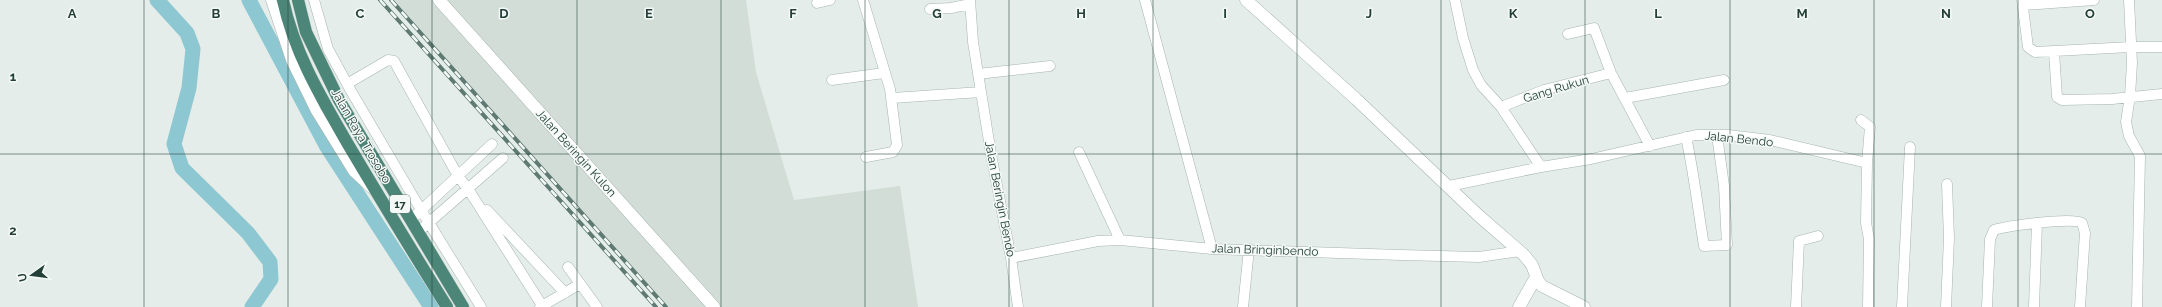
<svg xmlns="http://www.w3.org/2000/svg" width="2162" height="307" viewBox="0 0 2162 307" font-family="Raleway,sans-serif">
  <rect width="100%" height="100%" fill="#e4ede9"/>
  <path fill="#d2ddd8" d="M391 0H746L756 72 794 200 900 186 918 307H668Z"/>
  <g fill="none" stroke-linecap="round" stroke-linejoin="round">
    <path stroke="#8dc7d1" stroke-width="15" d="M157 0 187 33 193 49 189 88 174 144 182 168 248 233 270 262 271 279 252 307
      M249 0 327 147 431 307"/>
    <defs>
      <path id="minor" d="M271 0 291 60 316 111 353 171 371 188
        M314 0 328 49 351 91 421 210 481 307
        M863 0 890 89 897 145 893 152 866 157
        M970 0 973 42 991 154 1011 258 1018 307
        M1145 0 1212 249
        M1455 0 1463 38 1473 70 1481 85 1501 107 1541 167
        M2022 0 2028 47 2035 52 2131 47H2162
        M2129 0 2132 63 2130 96 2126 122 2129 136 2140 156 2137 307
        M817 3 830 0
        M2023 5 2094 0
        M930 9 951 8 970 4
        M1568 34 1594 28 1611 73 1650 146
        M2054 52 2057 97 2062 100 2112 99 2162 94
        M978 74 1050 66
        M832 80 884 73
        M347 84 388 60 394 61 458 176 470 192 543 307
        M892 98 981 92
        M1625 98 1724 80
        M1501 107 1544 90 1611 73
        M1861 120 1870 127 1867 163
        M1686 137C1694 173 1698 210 1704 246L1727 245 1724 186 1717 135
        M1079 152 1120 240
        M1449 186 1541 167 1591 159 1696 135H1728L1770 140 1867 163 1866 223 1869 239 1868 307
        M487 210 565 293
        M416 215 492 144
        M417 233 503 158
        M1011 258 1098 241 1120 240 1212 249 1401 255 1479 257 1520 251
        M568 267 597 307
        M540 307 580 284
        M1243 307 1249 249
        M1796 307 1799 241 1818 236
        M1902 307 1910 147
        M1946 307 1949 238 1947 184
        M1987 307 1990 239 1994 230C2007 226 2072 217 2082 223L2085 233 2080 307
        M2034 307 2037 223"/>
      <path id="tertiary" d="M439 0 714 307
        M1246 0 1356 99 1478 215 1524 255 1532 265 1538 281 1542 286 1584 307
        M1519 307 1536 277"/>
      <path id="trunk" d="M283 0C294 53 322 99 349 146 381 200 414 254 447 307
        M298 0 306 32 339 100 463 307"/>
    </defs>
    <use href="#minor" stroke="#a6b5b0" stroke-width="11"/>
    <use href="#tertiary" stroke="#a6b5b0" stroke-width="13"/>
    <use href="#trunk" stroke="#c1c9c7" stroke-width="13"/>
    <use href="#minor" stroke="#fff" stroke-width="10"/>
    <use href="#tertiary" stroke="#fff" stroke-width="12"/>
    <use href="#trunk" stroke="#4c8678" stroke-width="12"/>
    <defs>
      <path id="rail" d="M380 0 656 307
        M391 0 666 307"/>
    </defs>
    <use href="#rail" stroke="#5e7a72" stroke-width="4"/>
    <use href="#rail" stroke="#f4f9f7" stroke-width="2.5" stroke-dasharray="8" stroke-linecap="butt"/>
  </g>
  <path fill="none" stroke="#233f37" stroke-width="1" stroke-opacity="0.55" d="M144 0V307M288 0V307M432 0V307M577 0V307M721 0V307M865 0V307M1009 0V307M1153 0V307M1297 0V307M1441 0V307M1585 0V307M1730 0V307M1874 0V307M2018 0V307M0 154H2162"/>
  <g text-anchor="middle" stroke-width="3" stroke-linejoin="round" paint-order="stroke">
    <rect fill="#f4f9f7" stroke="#627771" stroke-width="1" x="390" y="195" width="20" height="18" rx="3"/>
    <g font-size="11" font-weight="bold" fill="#233f37">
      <text x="400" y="208">17</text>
    </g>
    <g font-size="12" fill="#233f37" stroke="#f4f9f7">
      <text transform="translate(1556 89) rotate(-17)" y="4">Gang Rukun</text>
      <text transform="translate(361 136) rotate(60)" y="4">Jalan Raya Trosobo</text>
      <text transform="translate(1739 139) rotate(6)" y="4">Jalan Bendo</text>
      <text transform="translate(576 153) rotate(48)" y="4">Jalan Beringin Kulon</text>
      <text transform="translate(1000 199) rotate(79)" y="4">Jalan Beringin Bendo</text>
      <text transform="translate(1265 250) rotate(2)" y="4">Jalan Bringinbendo</text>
    </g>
  </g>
  <g font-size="13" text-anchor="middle" font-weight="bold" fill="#233f37" stroke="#f4f9f7" stroke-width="3" stroke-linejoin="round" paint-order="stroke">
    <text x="72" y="18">A</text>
    <text x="216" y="18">B</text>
    <text x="360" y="18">C</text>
    <text x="504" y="18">D</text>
    <text x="649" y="18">E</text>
    <text x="793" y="18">F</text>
    <text x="937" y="18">G</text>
    <text x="1081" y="18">H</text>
    <text x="1225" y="18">I</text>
    <text x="1369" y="18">J</text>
    <text x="1513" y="18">K</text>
    <text x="1658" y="18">L</text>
    <text x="1802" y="18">M</text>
    <text x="1946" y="18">N</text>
    <text x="2090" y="18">O</text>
    <text x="13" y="81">1</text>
    <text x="13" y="235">2</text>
  </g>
  <g transform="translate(32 275) rotate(256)" stroke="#f4f9f7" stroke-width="3" paint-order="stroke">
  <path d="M0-3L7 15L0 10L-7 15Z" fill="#233f37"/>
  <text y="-6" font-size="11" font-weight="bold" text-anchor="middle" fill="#233f37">U</text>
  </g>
</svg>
